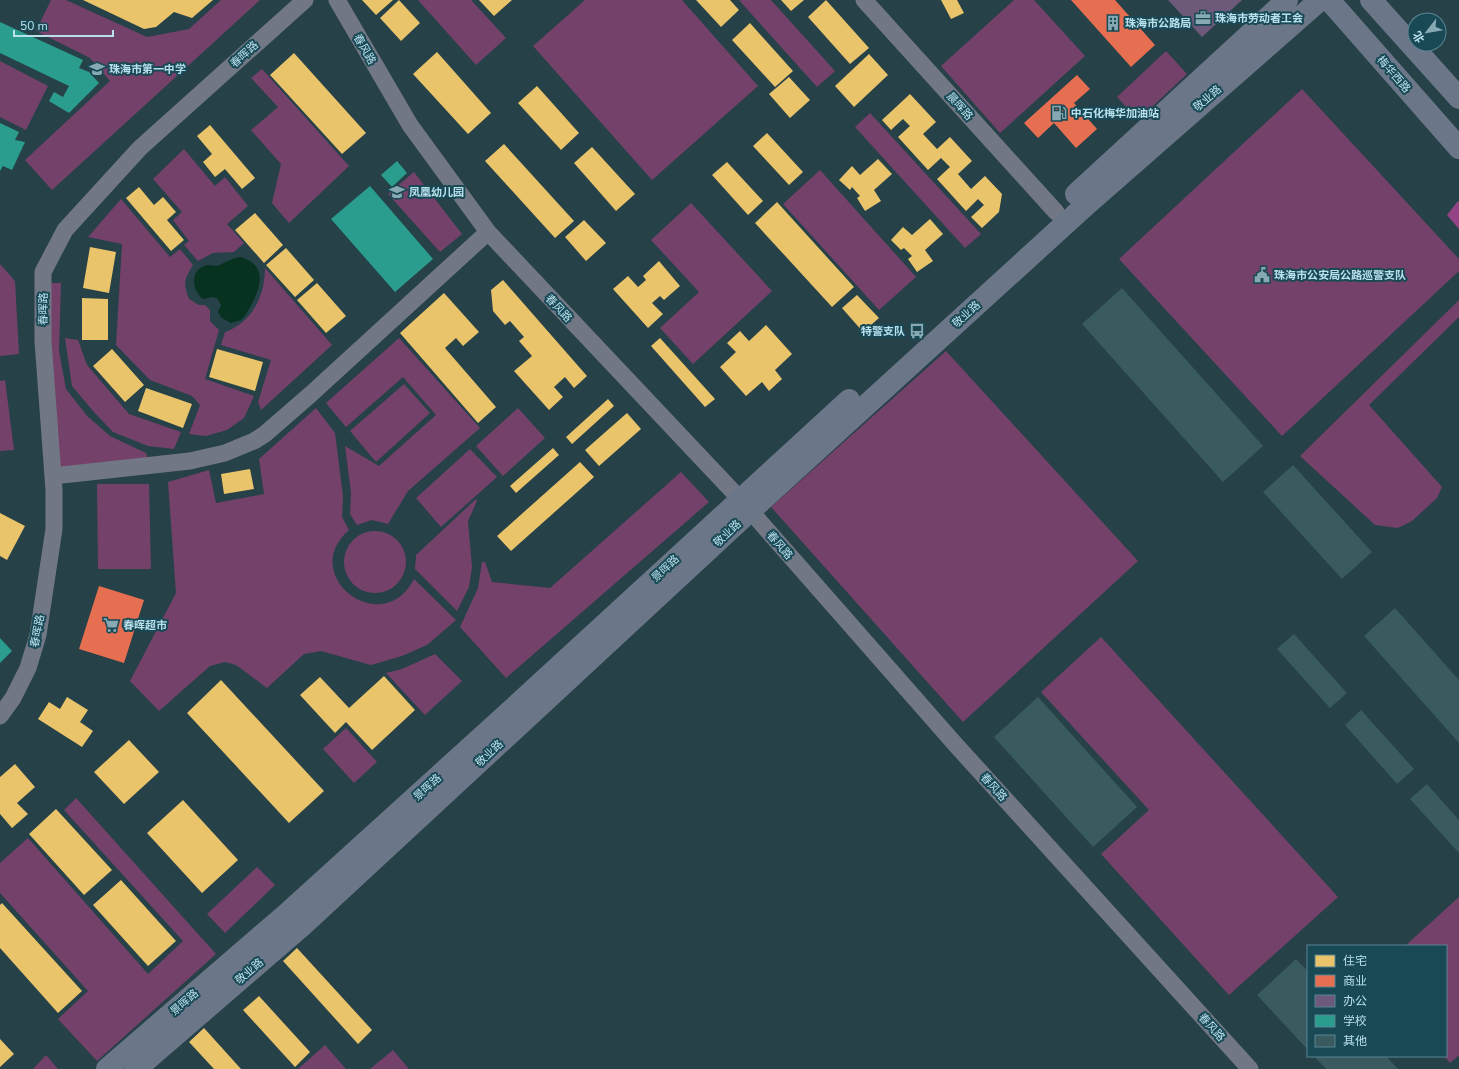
<svg xmlns="http://www.w3.org/2000/svg" width="1459" height="1069" viewBox="0 0 1459 1069" font-family="'Nunito Sans','Noto Sans SC',sans-serif">
  <rect width="100%" height="100%" fill="#264148"/>
  <path fill="#74416b" d="M51 0H66L147 37 189 29 221 0H260L52 190 25 160 110 81 90 58 36 31Z
    M418 0H471L506 38 476 65Z
    M585 0H682L758 86 652 180 533 46Z
    M739 0H771L835 71 817 87Z
    M1014 0H1034L1085 56 1000 133 941 66Z
    M1166 51 1187 74 1138 120 1117 97Z
    M0 61 48 86 26 130 0 117Z
    M262 69 349 166 289 223 272 203 281 164 251 130 278 107 251 78Z
    M1302 89 1459 259V271L1282 436 1119 259Z
    M870 113 981 234 965 248 855 127Z
    M184 149 215 186 225 177 248 206 227 224 244 243 234 252 213 253 198 261 184 245 189 241 173 220 182 212 153 179Z
    M820 170 916 277 879 310 783 204Z
    M414 172 462 234 440 252 388 194Z
    M121 199 170 257 180 249 193 265C184 280 183 283 189 299L199 305H205L210 310V321L219 330 205 379 254 396 244 418 227 430 206 436 189 434 200 405 192 396 150 380 116 345 122 244 88 237Z
    M691 203 772 291 693 364 660 328 699 292 651 240Z
    M0 264 15 281 19 354 0 356Z
    M265 268 332 345 261 410 258 402 271 360 221 345 225 332C253 322 265 295 265 268Z
    M48 283H61L59 351 66 389 87 416 110 436 146 453 148 458 58 469Z
    M1459 300V317L1369 405 1442 487 1437 498 1412 521 1398 528 1375 525 1300 456Z
    M65 338 78 340 87 365 129 414 181 432 174 449 148 446 113 432 93 411 72 386Z
    M399 338 480 428 408 491 388 524 372 520 357 525 350 514 351 493 345 446 379 466 436 415 403 377 346 427 326 403Z
    M946 351 1138 561 963 722 771 507Z
    M5 380 14 450 0 451V381Z
    M404 384 430 413 376 462 350 431Z
    M316 408 335 433 343 496 342 517 349 530C297 575 382 641 414 579L456 620 427 645 402 656 371 665 321 651 304 654 267 688 236 665 225 662 210 666 159 711 130 681 176 593 168 482 209 470 216 503 264 494 259 459Z
    M518 408 545 438 503 476 476 446Z
    M470 449 497 477 441 527 416 498Z
    M681 472 709 502 506 678 460 627 478 588 482 562H485L492 582 550 588Z
    M97 484H149L151 569H98Z
    M476 499 477 501 468 521 472 567 469 587 457 611 415 569 416 555Z
    M344 562a31 31 0 1 1 62 0a31 31 0 1 1-62 0Z
    M1101 637 1338 897 1229 995 1101 854 1149 810 1041 692Z
    M435 654 462 681 425 715 386 673 402 669Z
    M346 728 377 762 354 783 323 749Z
    M76 798 216 954 97 1061 58 1019 88 991 0 893V863L28 838 148 974 183 941 64 810Z
    M257 867 275 885 225 933 207 914Z
    M1459 897V1055L1450 1063 1444 1056H1446V946H1405Z
    M325 1045 346 1069H298Z
    M393 1050 409 1069H370Z
    M46 1055 58 1069H33Z"/>
  <path fill="#944485" d="M1458 201 1459 202V229L1447 215Z"/>
  <path fill="#073220" d="M241 257C273 267 257 296 245 316L241 320 231 323 222 318 218 312 221 305 217 298 213 297 203 299C190 289 191 267 208 265 213 265 216 267 220 265 228 261 232 258 241 257Z"/>
  <path fill="#e9c46a" d="M83 0H213L192 18 174 12 156 27 144 29Z
    M362 0H393L376 15Z
    M399 0 420 23 401 41 380 18Z
    M479 0H512L494 16Z
    M696 0H730L739 10 721 27Z
    M781 0H804L791 11Z
    M826 0 869 48 850 64 808 17Z
    M941 0H957L964 13 951 19Z
    M750 23 793 71 775 87 732 40Z
    M437 52 491 113 468 134 413 74Z
    M294 53 366 133 342 154 270 75Z
    M869 54 888 75 854 107 835 86Z
    M789 77 810 100 790 118 769 94Z
    M537 86 579 133 561 150 518 103Z
    M910 94 936 122 923 134 937 149 950 137 972 161 958 174 971 189 985 176 1002 194 999 212 982 228 971 217 984 205 978 199 966 211 937 179 950 167 941 158 928 170 898 137 910 126 903 119 891 130 882 120Z
    M210 125 255 178 242 189 225 169 215 177 203 162 212 154 197 136Z
    M767 133 803 172 789 185 753 146Z
    M504 144 574 221 555 238 485 161Z
    M592 147 635 194 616 211 574 163Z
    M878 159 892 174 874 190 881 201 865 211 857 198 860 196 852 187 850 190 839 180 852 166 860 175Z
    M727 162 763 201 748 215 712 175Z
    M139 187 154 205 163 197 176 212 167 220 184 240 171 251 126 198Z
    M777 202 854 287 832 307 755 223Z
    M255 213 283 245 264 263 235 230Z
    M930 219 943 234 925 250 933 261 917 272 908 259 912 256 904 248 901 250 891 240 903 227 912 235Z
    M584 220 606 243 586 261 565 237Z
    M90 247 116 252 109 293 83 288Z
    M286 248 314 280 295 297 266 265Z
    M659 261 680 286 664 300 660 296 652 303 663 314 648 328 613 289 628 276 638 287 646 280 643 276Z
    M503 280 587 376 574 388 565 377 554 387 563 397 549 410 514 371 532 356 519 341 524 337 510 321 505 325 493 311 491 290Z
    M317 283 346 316 326 333 297 300Z
    M444 293 479 332 463 346 456 338 445 348 496 407 478 423 400 333Z
    M857 295 879 318 863 332 842 308Z
    M82 298 108 299V340H82Z
    M766 325 792 354 775 370 782 379 769 391 762 382 746 396 720 367 736 352 727 343 740 331 749 341Z
    M660 338 715 399 705 407 651 346Z
    M112 349 144 385 125 402 93 366Z
    M217 349 263 362 255 391 209 377Z
    M146 388 192 404 183 428 138 411Z
    M608 399 614 406 572 444 566 437Z
    M627 413 641 429 599 466 585 450Z
    M553 448 559 455 516 493 510 486Z
    M580 462 594 477 511 551 497 536Z
    M250 469 254 489 224 494 221 474Z
    M0 513 25 526 7 560 0 556Z
    M384 676 415 710 372 750 346 722 335 733 300 695 320 677 349 708Z
    M221 680 324 791 289 823 187 713Z
    M67 697 88 710 80 722 93 731 82 747 38 719 49 702 60 709Z
    M129 740 159 772 124 804 94 772Z
    M15 764 35 787 17 803 28 814 12 828 0 814V777Z
    M183 800 238 860 202 893 147 833Z
    M56 809 112 870 84 895 29 834Z
    M121 880 176 941 148 966 93 905Z
    M2 903 82 991 58 1013 0 948V905Z
    M297 948 372 1030 358 1044 283 961Z
    M259 996 310 1052 295 1067 243 1010Z
    M204 1028 241 1069H214L189 1042Z
    M0 1039 14 1054 0 1067Z"/>
  <path fill="#e76f51" d="M1071 0H1115L1155 45 1131 67Z
    M1077 75 1090 89 1074 103 1097 129 1076 148 1054 123 1038 138 1024 123Z
    M99 586 144 600 124 663 79 649Z"/>
  <path fill="#6d597a" d="M1168 0H1242L1202 37Z"/>
  <path fill="#2a9d8f" d="M0 22 83 60 79 68 89 72 99 83 69 113 49 101 54 92 63 97 69 86 0 53Z
    M0 123 19 132 15 140 25 142 12 170 3 166 0 171Z
    M397 161 407 173 392 187 381 175Z
    M370 186 433 259 395 292 331 219Z
    M0 638 12 651 0 663Z"/>
  <path fill="#395a5e" d="M1122 288 1263 446 1223 482 1082 324Z
    M1293 465 1372 552 1342 579 1263 492Z
    M1395 608 1459 680V743L1364 636Z
    M1294 634 1347 693 1330 708 1277 649Z
    M1038 697 1137 807 1093 847 994 737Z
    M1361 710 1414 769 1397 784 1345 725Z
    M1427 784 1459 820V853L1410 799Z
    M1296 959 1308 971V1050L1257 995Z
    M1314 1056H1386L1398 1069H1326Z"/>
  <g fill="none" stroke-linecap="round" stroke-linejoin="round">
    <path stroke="#727785" stroke-width="17" d="M337 0 410 125 488 232 740 499 955 744 1250 1069
      M864 0 1056 212
      M53 476 190 461 225 453 254 441 265 434 311 394 488 232
      M0 716 13 698 28 668 38 635 54 529V490L43 341V272L65 230 140 148 305 0"/>
    <path stroke="#6b7788" stroke-width="22" d="M1329 0 1459 148
      M1371 0 1459 98
      M1076 194 1287 0
      M107 1069 290 911 518 704 849 400
      M136 1069 303 925 750 511 1086 205 1320 0"/>
  </g>
  <defs>
    <symbol id="office-bare" viewBox="-9 -9 18 18"><path d="M-6-3h4V-5.5h4V-3h4V5H-6ZM-1-4.5V-3h2v-1.5ZM-6 0V1H6V0Z" fill="#86a9b3" stroke="#194955" stroke-width="2.5" paint-order="stroke"/></symbol>
    <symbol id="building-bare" viewBox="-9 -9 18 18"><path d="M-4-6H4V6H1V3H-1V6H-4ZM-2.5-4.3h1.7v1.8h-1.7ZM.8-4.3h1.7v1.8H.8ZM-2.5-1h1.7V.8h-1.7ZM.8-1h1.7V.8H.8Z" fill="#86a9b3" stroke="#194955" stroke-width="2.5" paint-order="stroke"/></symbol>
    <symbol id="school-bare" viewBox="-9 -9 18 18"><path d="M0-5L7-2L0 1L-7-2ZM-4 1L0 2.5L4 1V4Q0 6-4 4Z" fill="#86a9b3" stroke="#194955" stroke-width="2.5" paint-order="stroke"/></symbol>
    <symbol id="fuel-bare" viewBox="-9 -9 18 18"><path d="M-5.5-6h7V0h2V4h1.3V-2.5L3-4.5l.8-.8L6-3V5H2.5V1h-1V6h-7ZM-4.2-4.7v3.2H.2V-4.7Z" fill="#86a9b3" stroke="#194955" stroke-width="2.5" paint-order="stroke"/></symbol>
    <symbol id="civic-bare" viewBox="-9 -9 18 18"><path d="M-.6-6.5H3V-4.5H.6V-3L4-1V1h2V6H-6V1h2V-1L-.6-3ZM-1.2 2.5V6h2.4V2.5Z" fill="#86a9b3" stroke="#194955" stroke-width="2.5" paint-order="stroke"/></symbol>
    <symbol id="bus-bare" viewBox="-9 -9 18 18"><path d="M-5-6H5V4H4V6H2V4H-2V6H-4V4H-5ZM-3.5-4V0h7V-4ZM-3.5 1.2v1.5H-2V1.2ZM2 1.2v1.5H3.5V1.2Z" fill="#86a9b3" stroke="#194955" stroke-width="2.5" paint-order="stroke"/></symbol>
    <symbol id="supermarket-bare" viewBox="-9 -9 18 18"><path d="M-6-5.5h2.5l.6 2H6L4.5 2H-2.5L-4.4-4H-6ZM-1.5 3.2a1.3 1.3 0 1 0 .1 0ZM3 3.2a1.3 1.3 0 1 0 .1 0Z" fill="#86a9b3" stroke="#194955" stroke-width="2.5" paint-order="stroke"/></symbol>
  </defs>
  <g fill-rule="evenodd">
    <use href="#office-bare" x="1192" y="7" width="22" height="22"/>
    <use href="#building-bare" x="1102" y="12" width="22" height="22"/>
    <use href="#school-bare" x="86" y="58" width="22" height="22"/>
    <use href="#fuel-bare" x="1048" y="102" width="22" height="22"/>
    <use href="#school-bare" x="386" y="181" width="22" height="22"/>
    <use href="#civic-bare" x="1251" y="264" width="22" height="22"/>
    <use href="#bus-bare" x="906" y="320" width="22" height="22"/>
    <use href="#supermarket-bare" x="100" y="614" width="22" height="22"/>
  </g>
  <g text-anchor="middle" stroke-width="4" stroke-linejoin="round" paint-order="stroke">
    <g font-size="11" font-weight="bold" fill="#b9e1ed" stroke="#194955" text-anchor="start">
      <text x="1215" y="22">珠海市劳动者工会</text>
      <text x="1125" y="27">珠海市公路局</text>
      <text x="109" y="73">珠海市第一中学</text>
      <text x="1071" y="117">中石化梅华加油站</text>
      <text x="409" y="196">凤凰幼儿园</text>
      <text x="1274" y="279">珠海市公安局公路巡警支队</text>
      <text x="905" y="335" text-anchor="end">特警支队</text>
      <text x="123" y="629">春晖超市</text>
    </g>
    <g font-size="11" fill="#b9e1ed" stroke="#194955">
      <text transform="translate(365 49) rotate(60)" y="4">春风路</text>
      <text transform="translate(244 54) rotate(-42)" y="4">春晖路</text>
      <text transform="translate(1394 74) rotate(49)" y="4">梅华西路</text>
      <text transform="translate(1207 98) rotate(-41)" y="4">敬业路</text>
      <text transform="translate(960 106) rotate(48)" y="4">晨晖路</text>
      <text transform="translate(559 308) rotate(47)" y="4">春风路</text>
      <text transform="translate(43 309) rotate(-89)" y="4">春晖路</text>
      <text transform="translate(966 314) rotate(-42)" y="4">敬业路</text>
      <text transform="translate(727 533) rotate(-43)" y="4">敬业路</text>
      <text transform="translate(780 545) rotate(49)" y="4">春风路</text>
      <text transform="translate(665 568) rotate(-43)" y="4">景晖路</text>
      <text transform="translate(37 631) rotate(-79)" y="4">春晖路</text>
      <text transform="translate(489 753) rotate(-43)" y="4">敬业路</text>
      <text transform="translate(427 787) rotate(-42)" y="4">景晖路</text>
      <text transform="translate(994 787) rotate(48)" y="4">春风路</text>
      <text transform="translate(249 971) rotate(-41)" y="4">敬业路</text>
      <text transform="translate(184 1002) rotate(-41)" y="4">景晖路</text>
      <text transform="translate(1212 1027) rotate(48)" y="4">春风路</text>
    </g>
  </g>
  <rect x="1307" y="945" width="140" height="112" fill="#194955" stroke="#598692"/>
  <rect x="1315" y="955" width="20" height="12" fill="#e9c46a" stroke="#598692"/>
  <text x="1343" y="965" font-size="12" fill="#b9e1ed">住宅</text>
  <rect x="1315" y="975" width="20" height="12" fill="#e76f51" stroke="#598692"/>
  <text x="1343" y="985" font-size="12" fill="#b9e1ed">商业</text>
  <rect x="1315" y="995" width="20" height="12" fill="#6d597a" stroke="#598692"/>
  <text x="1343" y="1005" font-size="12" fill="#b9e1ed">办公</text>
  <rect x="1315" y="1015" width="20" height="12" fill="#2a9d8f" stroke="#598692"/>
  <text x="1343" y="1025" font-size="12" fill="#b9e1ed">学校</text>
  <rect x="1315" y="1035" width="20" height="12" fill="#395a5e" stroke="#598692"/>
  <text x="1343" y="1045" font-size="12" fill="#b9e1ed">其他</text>
  <g transform="translate(1427 32) rotate(239)"><circle r="19" fill="#194955" stroke="#598692"/>
  <path d="M0-3L7 15L0 10L-7 15Z" fill="#86a9b3"/>
  <text y="-6" font-size="11" font-weight="bold" text-anchor="middle" fill="#b9e1ed">北</text>
  </g>
  <path d="M14 30v6h99v-6" fill="none" stroke="#b9e1ed" stroke-width="2"/>
  <text x="20" y="30" font-size="12" fill="#b9e1ed" stroke="#194955" stroke-width="3" paint-order="stroke">50 m</text>
</svg>
